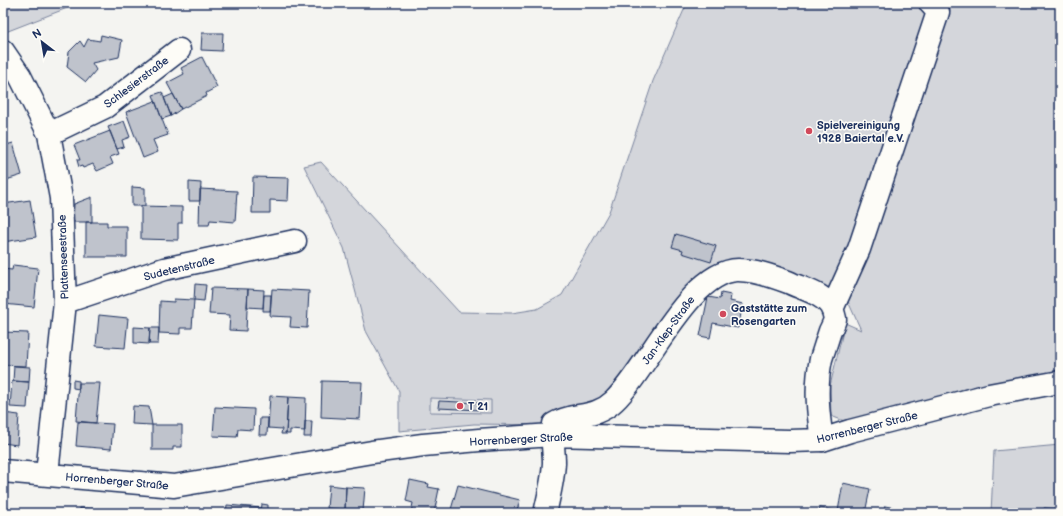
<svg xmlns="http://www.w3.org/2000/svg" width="1063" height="516" viewBox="0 0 1063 516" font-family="'Balsamiq Sans',sans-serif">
  <rect width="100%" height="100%" fill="#f4f4f1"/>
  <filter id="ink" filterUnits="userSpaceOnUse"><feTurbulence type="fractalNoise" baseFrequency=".025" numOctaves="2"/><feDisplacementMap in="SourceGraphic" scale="8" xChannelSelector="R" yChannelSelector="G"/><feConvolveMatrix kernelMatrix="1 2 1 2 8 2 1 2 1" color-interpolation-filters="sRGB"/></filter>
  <g filter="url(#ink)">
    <path fill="#e4e5e6" d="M430 398 492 400 491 414 429 412Z"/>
    <path fill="#d4d6db" stroke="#78829c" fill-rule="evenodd" d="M3 3H80L3 33Z
      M687 3H1060V373L971 387 852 424 831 416 830 386 845 323 861 330 846 297 724 275 616 402 548 425 474 424 399 431V391L366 331 344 248 304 166 321 162 459 312 512 313 537 309 562 295 609 212 653 81ZM430 398 491 400V413L430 412Z
      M1060 445V513H991L994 451Z"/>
    <path fill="#bfc3cc" stroke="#1b2f5e" d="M202 33H223L222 51 201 50Z
      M101 35 122 40 119 57 92 63 96 70 86 82 67 67 69 52 80 41 84 47 88 39 100 41Z
      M202 57 217 87 206 93 207 96 181 109 167 83 184 74 181 68Z
      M162 92 171 116 162 119 153 95Z
      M173 94 181 109 171 116 164 98Z
      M155 101 168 135 153 140 158 152 143 158 126 112Z
      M124 121 130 137 122 140 124 147 117 149 108 127Z
      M110 131 119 154 110 157 113 164 97 171 93 164 83 168 82 166 79 167 77 160H80L74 145Z
      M13 143 22 175 3 181V146Z
      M253 177 289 178 288 201 270 200V213H252Z
      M189 182 201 183 200 201H189Z
      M132 187 145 188V206H132Z
      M200 189 237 191 235 222 210 220 209 225H199Z
      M92 197V222H73L74 204Z
      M30 200 36 237 3 242V204Z
      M141 206 182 207V223H178V240L141 239Z
      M86 222H107V226H127V257H86Z
      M676 234 716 246 711 262 682 253 683 250 672 247Z
      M13 265 38 268 34 307 3 304V269L12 270Z
      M195 284 206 285 204 301 194 300Z
      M211 288 248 289 246 331 229 330 230 315 209 314Z
      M248 289 264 290 263 308 247 307Z
      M272 289 309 291 307 328 290 327 291 317 270 316Z
      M721 293 731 295 730 301 743 304 738 328 713 323 710 338 700 336 708 297 720 299Z
      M264 295H271L270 311H263Z
      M174 299 194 300 192 328H180V334L159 333 160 301 174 302Z
      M99 315 128 318 125 348 96 346Z
      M134 327 150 328 149 344 134 343Z
      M150 328H159L158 344H149Z
      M3 332 28 333 26 366 3 365Z
      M14 366 30 367 29 382 13 381Z
      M73 380 79 381V389L73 388Z
      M12 381 29 382 27 408 10 407Z
      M322 381 362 382 360 419 321 417Z
      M79 383H100L96 423 76 421Z
      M270 396 288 397 286 434H281L282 429 268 428Z
      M288 397 306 398 305 431 290 430V434H286Z
      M439 401 481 403 480 410 438 408Z
      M133 406 149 407 152 425 132 424Z
      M215 407 254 409 253 430 238 429 237 437 213 436Z
      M3 413 19 415 17 445 3 443Z
      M260 418H268L267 435H259Z
      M305 421H312L311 437H304Z
      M78 422 113 424 111 449 76 446Z
      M152 425H182V447H173V450H152Z
      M410 480 429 484 428 487 439 489 434 513H411L413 503 406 501Z
      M843 483 870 489 865 513H818L820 508 838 511Z
      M329 485 346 487 345 510 327 508Z
      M458 485 520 500 517 510 524 512 523 513H450Z
      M346 487 365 488 363 511 345 510Z
      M262 504 268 505V509L295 511V513H261Z
      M227 505 261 508V513H226Z
      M885 506 912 511V513H884Z
      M80 508 99 509 98 513H80Z
      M1044 508 1060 509V513H1044Z
      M99 509 129 512V513H98Z"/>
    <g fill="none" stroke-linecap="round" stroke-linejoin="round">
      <defs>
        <path id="minor" d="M3 51 20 76 49 134 61 198 65 302 47 474
          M49 134 105 107 179 50
          M65 302 164 269 295 241
          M832 309 859 249 938 12 930 3
          M3 471 174 486 372 452 423 445 479 440 552 435 790 441 822 440C818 413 815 387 821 359 824 350 827 340 830 331 832 327 834 323 835 319 835 317 833 313 833 310 826 294 802 289 788 282 772 276 755 270 738 270 689 271 648 369 614 401 594 420 574 412 554 424 551 438 554 450 554 463 553 480 549 496 545 513"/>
        <path id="major" d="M822 440 850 431 989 395 1060 382"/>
      </defs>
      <use href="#minor" stroke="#1b2f5e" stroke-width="25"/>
      <use href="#major" stroke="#1b2f5e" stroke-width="25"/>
      <use href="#minor" stroke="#fdfcf7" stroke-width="22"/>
      <use href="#major" stroke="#fdfcf7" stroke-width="22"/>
    </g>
  </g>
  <g fill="#d1495b" stroke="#fdfcf7" stroke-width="1.5">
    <circle cx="809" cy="131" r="4"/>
    <circle cx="723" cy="314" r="4"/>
    <circle cx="460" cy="406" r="4"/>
  </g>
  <g text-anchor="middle" stroke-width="3" stroke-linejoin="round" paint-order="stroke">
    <g font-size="11" fill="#1b2f5e" stroke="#fdfcf7">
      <text transform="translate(136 82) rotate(-37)" y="4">Schlesierstraße</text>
      <text transform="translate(63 257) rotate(-92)" y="4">Plattenseestraße</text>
      <text transform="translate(179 268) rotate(-14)" y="4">Sudetenstraße</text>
      <text transform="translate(668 330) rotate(-54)" y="4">Jan-Klep-Straße</text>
      <text transform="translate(867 427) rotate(-14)" y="4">Horrenberger Straße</text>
      <text transform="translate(521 439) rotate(-3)" y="4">Horrenberger Straße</text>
      <text transform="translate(117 481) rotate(5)" y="4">Horrenberger Straße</text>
    </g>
    <g font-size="11" font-weight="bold" fill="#1b2f5e" stroke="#fdfcf7" text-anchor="start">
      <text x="817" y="129">Spielvereinigung<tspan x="817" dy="13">1928 Baiertal e.V.</tspan></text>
      <text x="731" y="312">Gaststätte zum<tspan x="731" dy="13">Rosengarten</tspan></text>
      <text x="468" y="410">T 21</text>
    </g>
  </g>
  <rect width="1063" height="516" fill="none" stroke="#fdfcf7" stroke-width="16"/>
  <rect x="8" y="8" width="1047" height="500" fill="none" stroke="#1b2f5e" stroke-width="1.5" filter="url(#ink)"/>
  <g transform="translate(42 42) rotate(329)" stroke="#fdfcf7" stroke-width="3" paint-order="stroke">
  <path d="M0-3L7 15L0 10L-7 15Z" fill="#1b2f5e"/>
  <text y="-6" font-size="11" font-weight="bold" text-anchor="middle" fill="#1b2f5e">N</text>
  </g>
</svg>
